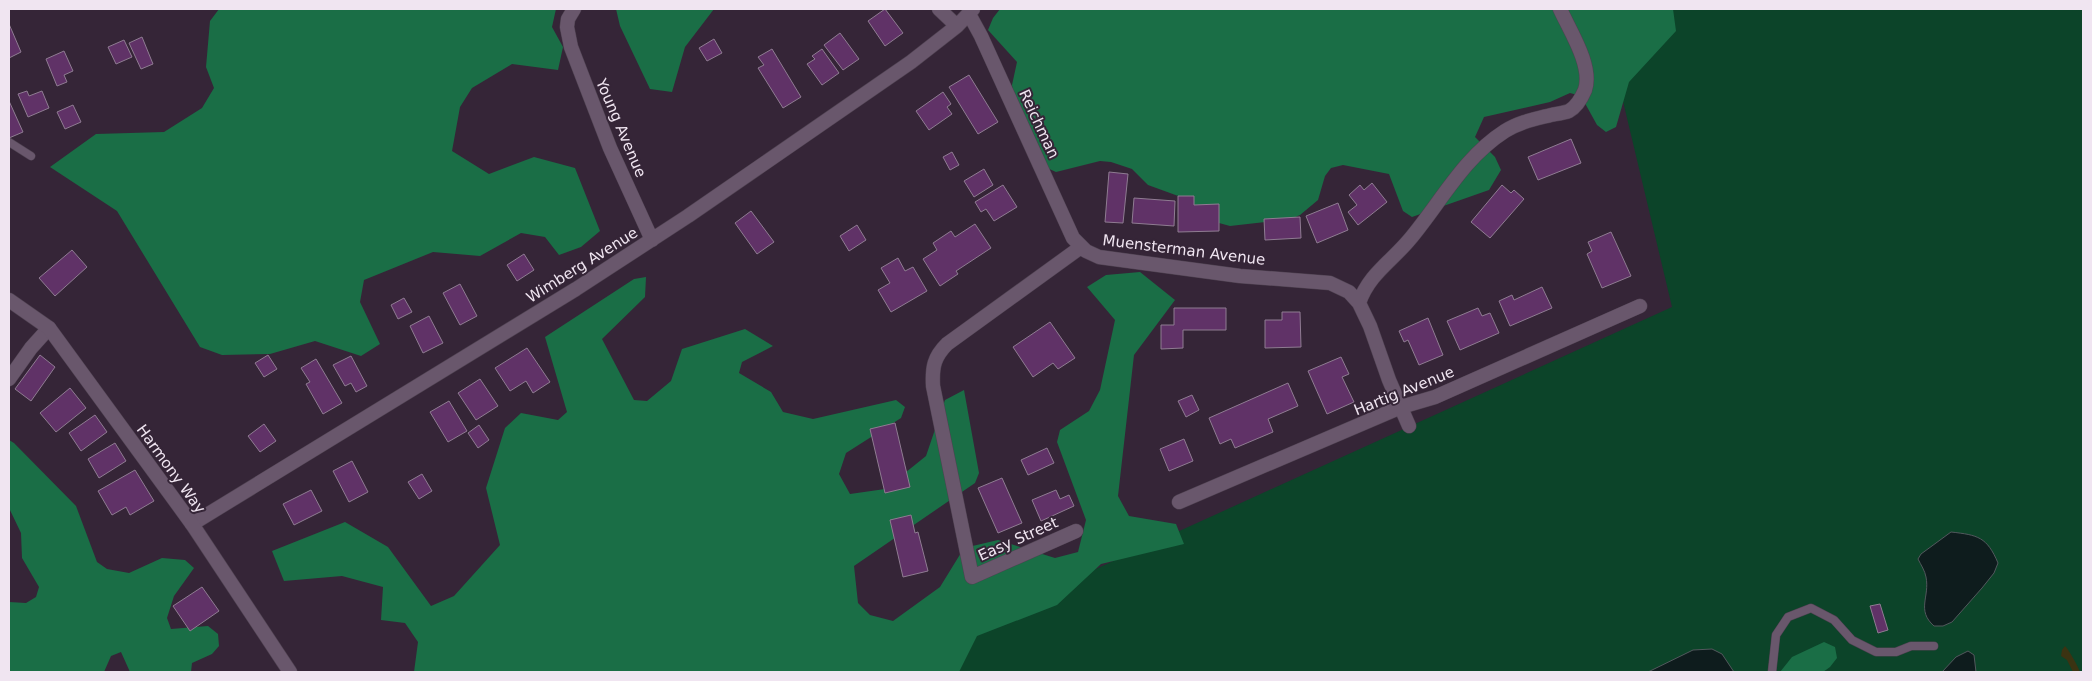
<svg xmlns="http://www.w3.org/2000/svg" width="2092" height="681" viewBox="0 0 2092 681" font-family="'DejaVu Sans',sans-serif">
  <rect width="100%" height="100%" fill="#352537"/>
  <path fill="#0c4429" d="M1632 9H2083V672H923L933 643 1672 307 1607 34Z"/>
  <path fill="#1a6e46" d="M219 9H556L552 27 563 47 558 70 512 64 472 88 460 107 452 151 489 174 534 157 575 168 600 231 581 247 559 255 545 237 521 233 480 256 433 252 364 280 360 302 380 344 361 356 315 341 270 354 222 355 200 347 117 211 50 167 96 134 164 132 202 108 214 88 206 67 210 21Z
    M616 9H714L685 47 672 92 650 89 620 26Z
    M1000 9H1673L1676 31 1629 82 1616 127 1606 132 1597 125 1581 96 1570 93 1550 102 1484 117 1475 137 1495 157 1501 170 1489 190 1412 217 1403 211 1389 174 1343 165 1331 168 1325 176 1318 200 1300 215 1291 219 1230 226 1219 223 1181 197 1148 185 1132 169 1111 162 1100 161 1056 172 1045 167 1015 109 1012 85 1017 62 988 30 993 18Z
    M1140 272 1175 300 1134 355 1118 496 1129 516 1176 524 1184 544 1101 564 1057 605 977 636 959 672H414L418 642 405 623 381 620 383 587 342 576 284 581 272 551 345 522 388 547 431 606 454 596 500 545 486 488 505 428 521 413 558 420 567 412 545 337 634 279 646 277 645 297 602 339 634 400 647 401 671 381 682 349 745 329 773 346 742 362 739 373 771 392 783 412 813 419 896 400 905 407 901 418 846 453 839 474 850 494 885 489 926 456 945 400 964 390 979 473 975 483 854 566 858 603 870 615 893 621 940 587 964 548 998 540 1055 558 1078 552 1086 520 1057 442 1060 430 1089 411 1100 390 1115 320 1087 287 1106 275Z
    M9 440 14 443 76 506 97 562 107 569 129 573 162 558 185 560 194 568 174 596 167 618 171 629 208 626 218 634 219 646 212 654 192 663 191 672H130L121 652 111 656 104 672H9V602L26 603 36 597 39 587 22 558 21 533 9 508Z
    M1824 642 1835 647 1837 658 1830 667 1823 672H1780L1792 657Z"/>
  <path fill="#3b3312" d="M2065 646C2069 650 2079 668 2080 672H2073L2067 660 2061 656 2062 650Z"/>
  <path fill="#0e1c1d" stroke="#52585d" d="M1951 532C1978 535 1987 537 1998 563L1994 573 1982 588 1952 622 1943 626H1934C1916 610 1930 597 1926 577 1925 571 1921 565 1918 559L1921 554Z
    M1712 649 1722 654 1734 672H1648L1693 650Z
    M1968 651 1974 655 1976 672H1942L1956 657Z"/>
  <path fill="#603267" stroke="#8f7c92" d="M885 9 903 33 885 46 868 21Z
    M9 24 21 52 9 58Z
    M840 33 859 59 843 70 824 45Z
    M142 37 153 64 141 69 129 43Z
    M714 39 722 53 707 61 699 48Z
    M124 40 132 57 116 64 108 47Z
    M772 49 801 97 783 108 758 68 764 65 758 57Z
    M822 49 839 73 822 85 807 64 815 59 812 56Z
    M64 51 73 71 64 75 67 82 57 86 46 59Z
    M969 75 998 122 978 134 949 87Z
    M27 91 29 96 42 91 49 108 28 117 18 94Z
    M943 92 951 104 947 107 952 114 929 130 916 111Z
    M9 101 23 132 9 138Z
    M73 105 81 122 65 129 57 112Z
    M1571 139 1581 163 1538 180 1528 157Z
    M952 152 959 165 950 170 943 157Z
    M984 169 993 185 974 197 964 181Z
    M1109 172 1128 174 1123 223 1105 222Z
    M1372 183 1387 202 1358 225 1348 212 1357 205 1349 195 1360 185 1364 190Z
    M1003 185 1017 207 994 221 986 209 981 212 975 202Z
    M1502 185 1511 193 1514 190 1524 199 1490 238 1471 222Z
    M1178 196H1194V205L1219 204V231L1178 232Z
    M1134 198 1175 201 1174 226 1132 223Z
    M1338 203 1348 230 1317 243 1306 216Z
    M751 211 774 242 757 254 735 223Z
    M1300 217 1301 238 1265 240 1264 219Z
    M975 224 991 248 956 271 958 274 940 286 923 259 937 250 933 243 951 231 955 237Z
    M857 225 866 240 849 251 840 236Z
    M1611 232 1631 276 1602 288 1587 254 1592 251 1588 242Z
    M72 250 87 267 55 296 39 278Z
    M524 254 534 270 517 281 507 265Z
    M898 258 905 271 913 267 927 291 891 312 878 290 890 283 881 268Z
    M460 284 477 316 460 325 443 293Z
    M1542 287 1552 308 1510 326 1499 301 1512 295 1514 300Z
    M404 298 412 312 398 319 391 305Z
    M1174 308H1226V330H1183V348L1161 349V325H1174Z
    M1478 308 1482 316 1490 313 1499 333 1460 350 1447 321Z
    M1282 312H1300L1301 347 1265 348V320H1282Z
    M429 316 443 343 423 353 410 326Z
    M1428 318 1443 355 1419 365 1408 340 1404 342 1399 331Z
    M1050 322 1075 358 1058 369 1053 363 1033 377 1013 347Z
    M527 348 550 382 533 393 526 381 510 391 495 368Z
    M40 355 55 367 31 401 15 389Z
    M268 355 277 369 264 377 255 363Z
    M351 356 367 386 356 392 351 383 345 386 333 365Z
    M1341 357 1349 374 1342 377 1354 402 1327 414 1308 371Z
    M316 359 342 403 323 414 306 384 310 382 301 368Z
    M480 379 498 406 476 420 458 393Z
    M1288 383 1298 406 1268 419 1273 432 1235 448 1231 439 1220 444 1209 418Z
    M70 388 86 408 56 432 40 413Z
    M1192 395 1199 410 1186 417 1178 401Z
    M449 401 467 431 448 442 430 412Z
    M95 415 107 432 81 451 69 433Z
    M895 423 910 487 885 493 870 429Z
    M264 424 276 441 260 452 248 436Z
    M479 425 489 440 478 448 468 433Z
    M1184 439 1193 461 1169 471 1160 449Z
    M115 443 126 461 99 478 88 459Z
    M1047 448 1054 463 1028 475 1021 460Z
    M352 461 368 492 349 502 333 471Z
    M135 470 154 501 130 515 126 507 112 515 98 491Z
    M422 474 432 491 419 499 408 482Z
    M1002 478 1022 523 998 533 978 488Z
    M311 490 322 511 294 525 283 504Z
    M1056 490 1060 499 1069 495 1074 506 1041 521 1032 500Z
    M911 515 915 533 918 532 928 571 903 577 890 520Z
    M202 587 219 611 190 631 173 606Z
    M1880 604 1888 630 1878 633 1870 606Z"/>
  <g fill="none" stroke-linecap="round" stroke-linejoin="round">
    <defs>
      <path id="service" d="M9 142 31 156
        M1772 672 1776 635 1788 617 1811 608 1834 620 1852 640 1876 652H1896L1911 646H1934"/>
      <path id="minor" d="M574 9 568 19 567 27 571 47 610 148 652 240
        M939 9 957 26
        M969 14 981 36 1073 238 1086 251 1099 257 1240 276 1330 283 1349 292 1359 303 1370 326 1389 380 1409 426
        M1359 303C1369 274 1391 262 1410 239 1441 202 1463 158 1505 131 1519 122 1535 119 1551 115 1556 114 1564 113 1569 111 1576 107 1582 97 1585 90 1593 66 1570 31 1560 9
        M9 379 31 348 49 328
        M1179 502 1401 407 1435 397 1640 306
        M192 524 576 289 688 216 911 62 957 26 973 9
        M1076 531 972 577 933 386C932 367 934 357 947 344L1081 247"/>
      <path id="tertiary" d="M9 300 49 328 192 524 290 672"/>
    </defs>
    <use href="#service" stroke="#4f4251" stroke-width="9"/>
    <use href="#minor" stroke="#4f4251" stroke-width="15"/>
    <use href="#tertiary" stroke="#4f4251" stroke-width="15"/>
    <use href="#service" stroke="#69576c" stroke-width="8"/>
    <use href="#minor" stroke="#69576c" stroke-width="14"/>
    <use href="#tertiary" stroke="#69576c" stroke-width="14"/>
  </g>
  <g text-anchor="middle" stroke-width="4" stroke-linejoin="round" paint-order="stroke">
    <g font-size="15" fill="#f0e5f1" stroke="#352537">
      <text transform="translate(1039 124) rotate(65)" y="5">Reichman</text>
      <text transform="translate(621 128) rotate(67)" y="5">Young Avenue</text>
      <text transform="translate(1184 250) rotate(7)" y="5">Muensterman Avenue</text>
      <text transform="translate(582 265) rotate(-32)" y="5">Wimberg Avenue</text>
      <text transform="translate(1404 391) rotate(-22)" y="5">Hartig Avenue</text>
      <text transform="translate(171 469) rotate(54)" y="5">Harmony Way</text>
      <text transform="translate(1018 539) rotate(-24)" y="5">Easy Street</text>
    </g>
  </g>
  <rect width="2092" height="681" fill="none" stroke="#f0e5f1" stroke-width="20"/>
</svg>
